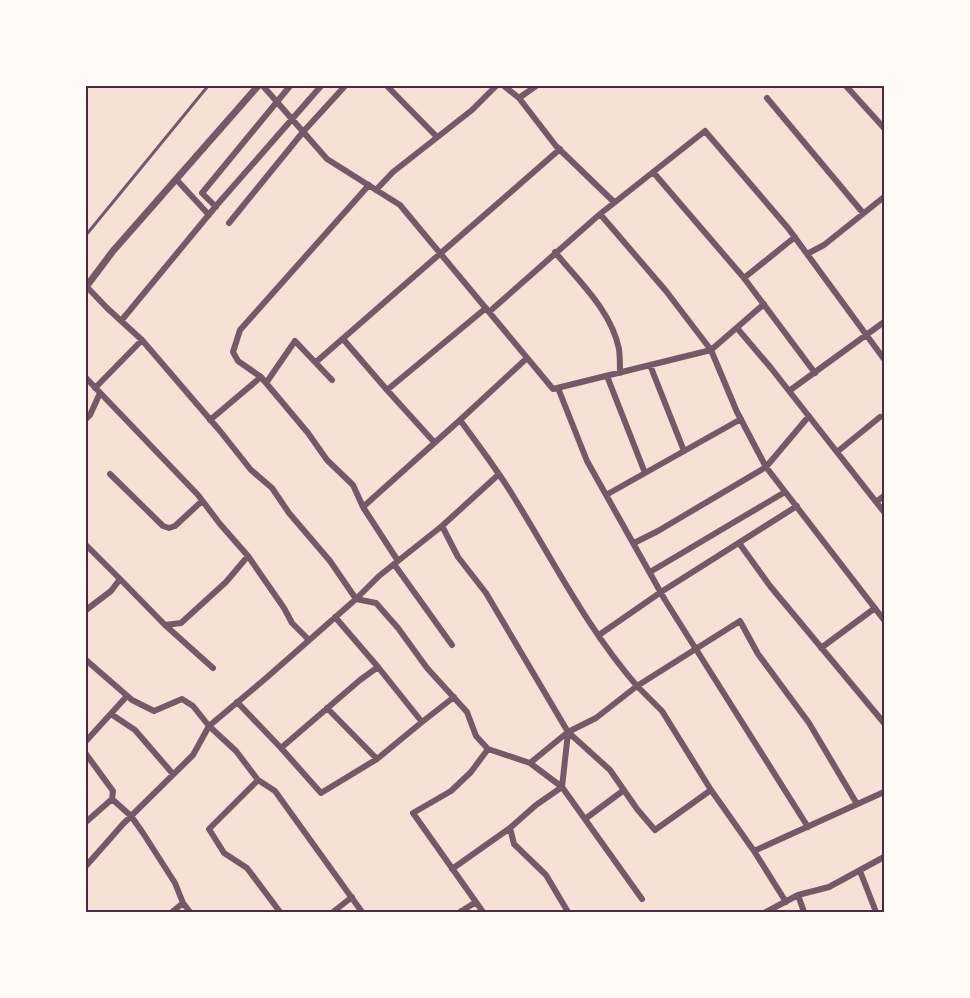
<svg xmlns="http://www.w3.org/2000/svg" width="970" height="998" viewBox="0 0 970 998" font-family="'Roboto Condensed',sans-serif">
  <rect width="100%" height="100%" fill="#f7e1d7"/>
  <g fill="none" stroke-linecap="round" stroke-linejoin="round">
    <path stroke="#755966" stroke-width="3" d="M86 235 208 86"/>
    <path stroke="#755966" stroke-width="6" d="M263 86 327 159 400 205 553 389 711 350 764 304
      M387 86 437 137
      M504 86 519 98 556 146 614 202
      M846 86 884 128
      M519 98 536 86
      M767 98 863 213
      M653 172 744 278 815 373
      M176 179 209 215
      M376 190 393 172 472 110 496 86
      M216 207 202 193 290 86
      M229 223 303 132 345 86
      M555 252C579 282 611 310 619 349 620 357 620 365 620 373
      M807 254 824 245 884 197
      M744 278 795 237
      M489 312 600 214
      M121 321 216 206 321 86
      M737 328 771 368 884 512
      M343 339 387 390 486 308
      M884 359 788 228 705 131 600 214 666 291 711 350 737 412 766 467 884 620
      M316 362 560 149
      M650 365 684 451
      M607 376 645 473
      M86 378 198 495 220 524 248 556
      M266 383 295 341 332 380
      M95 388 142 340
      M558 388 587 461 665 600 808 827
      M387 390 434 442
      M789 391 884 322
      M86 419 90 415 100 393
      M210 420 261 377
      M837 452 880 417
      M110 474 163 526 169 528 175 526 202 501
      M606 495 741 419
      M876 502 884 496
      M363 507 353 485 327 460 308 433 261 377 238 361 233 352 240 330 369 185
      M442 526 458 557 486 593 568 732 596 718 637 686C588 630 554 562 515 499 499 472 479 446 460 420
      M634 543 658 531 766 467 809 416
      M739 543 770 586 884 723
      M86 545 120 579 111 591 86 610
      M398 561 363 507 460 420 527 358
      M394 564 452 645
      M650 572 785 492
      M120 579 165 625 181 623 226 582 248 556 284 608 292 623 309 640
      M356 599 376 603 398 628 427 668 467 712 476 736 488 749 530 763 568 732
      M356 599 379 576 442 526 498 475
      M335 617 378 667
      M165 625 213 668
      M599 635 661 592 797 506
      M821 648 875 608
      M86 660 132 700 154 711 182 699 193 706 209 726 265 679 356 599 330 561 289 513 272 488 251 470 220 431 142 340 107 308 86 286
      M237 702 281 748 360 680 378 667 422 722 454 697
      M327 708 377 759
      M111 714 135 730 173 774
      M568 732 610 770 637 809 655 830 711 790
      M86 741 127 696
      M281 748 321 793 377 759 422 722
      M86 754 113 791 112 799 86 822
      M530 763 562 787 642 899
      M258 780 275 791 362 912
      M562 787 536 805 510 828 514 844 546 875 568 912
      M562 787 568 733
      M112 799 131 816 143 833 175 883 183 903 172 912
      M585 819 624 790
      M754 851 884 792
      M86 866 123 824 193 755 209 726 236 751 258 780 209 829 224 853 247 868 280 912
      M452 869 510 828
      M860 871 876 912
      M798 895 804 912
      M786 902 754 851 711 790 662 711 637 686 740 621 758 654 809 723 857 804
      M183 903 190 912
      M333 912 352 897
      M460 912 476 902
      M483 912 413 813 451 791 471 772 488 749
      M766 912 798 895 829 887 884 857"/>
    <path stroke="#755966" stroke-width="7" d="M86 287 113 251 258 86"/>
  </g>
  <rect width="970" height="998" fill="none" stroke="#fffaf5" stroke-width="174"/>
  <rect x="87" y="87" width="796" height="824" fill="none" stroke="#4a2c40" stroke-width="2"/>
</svg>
